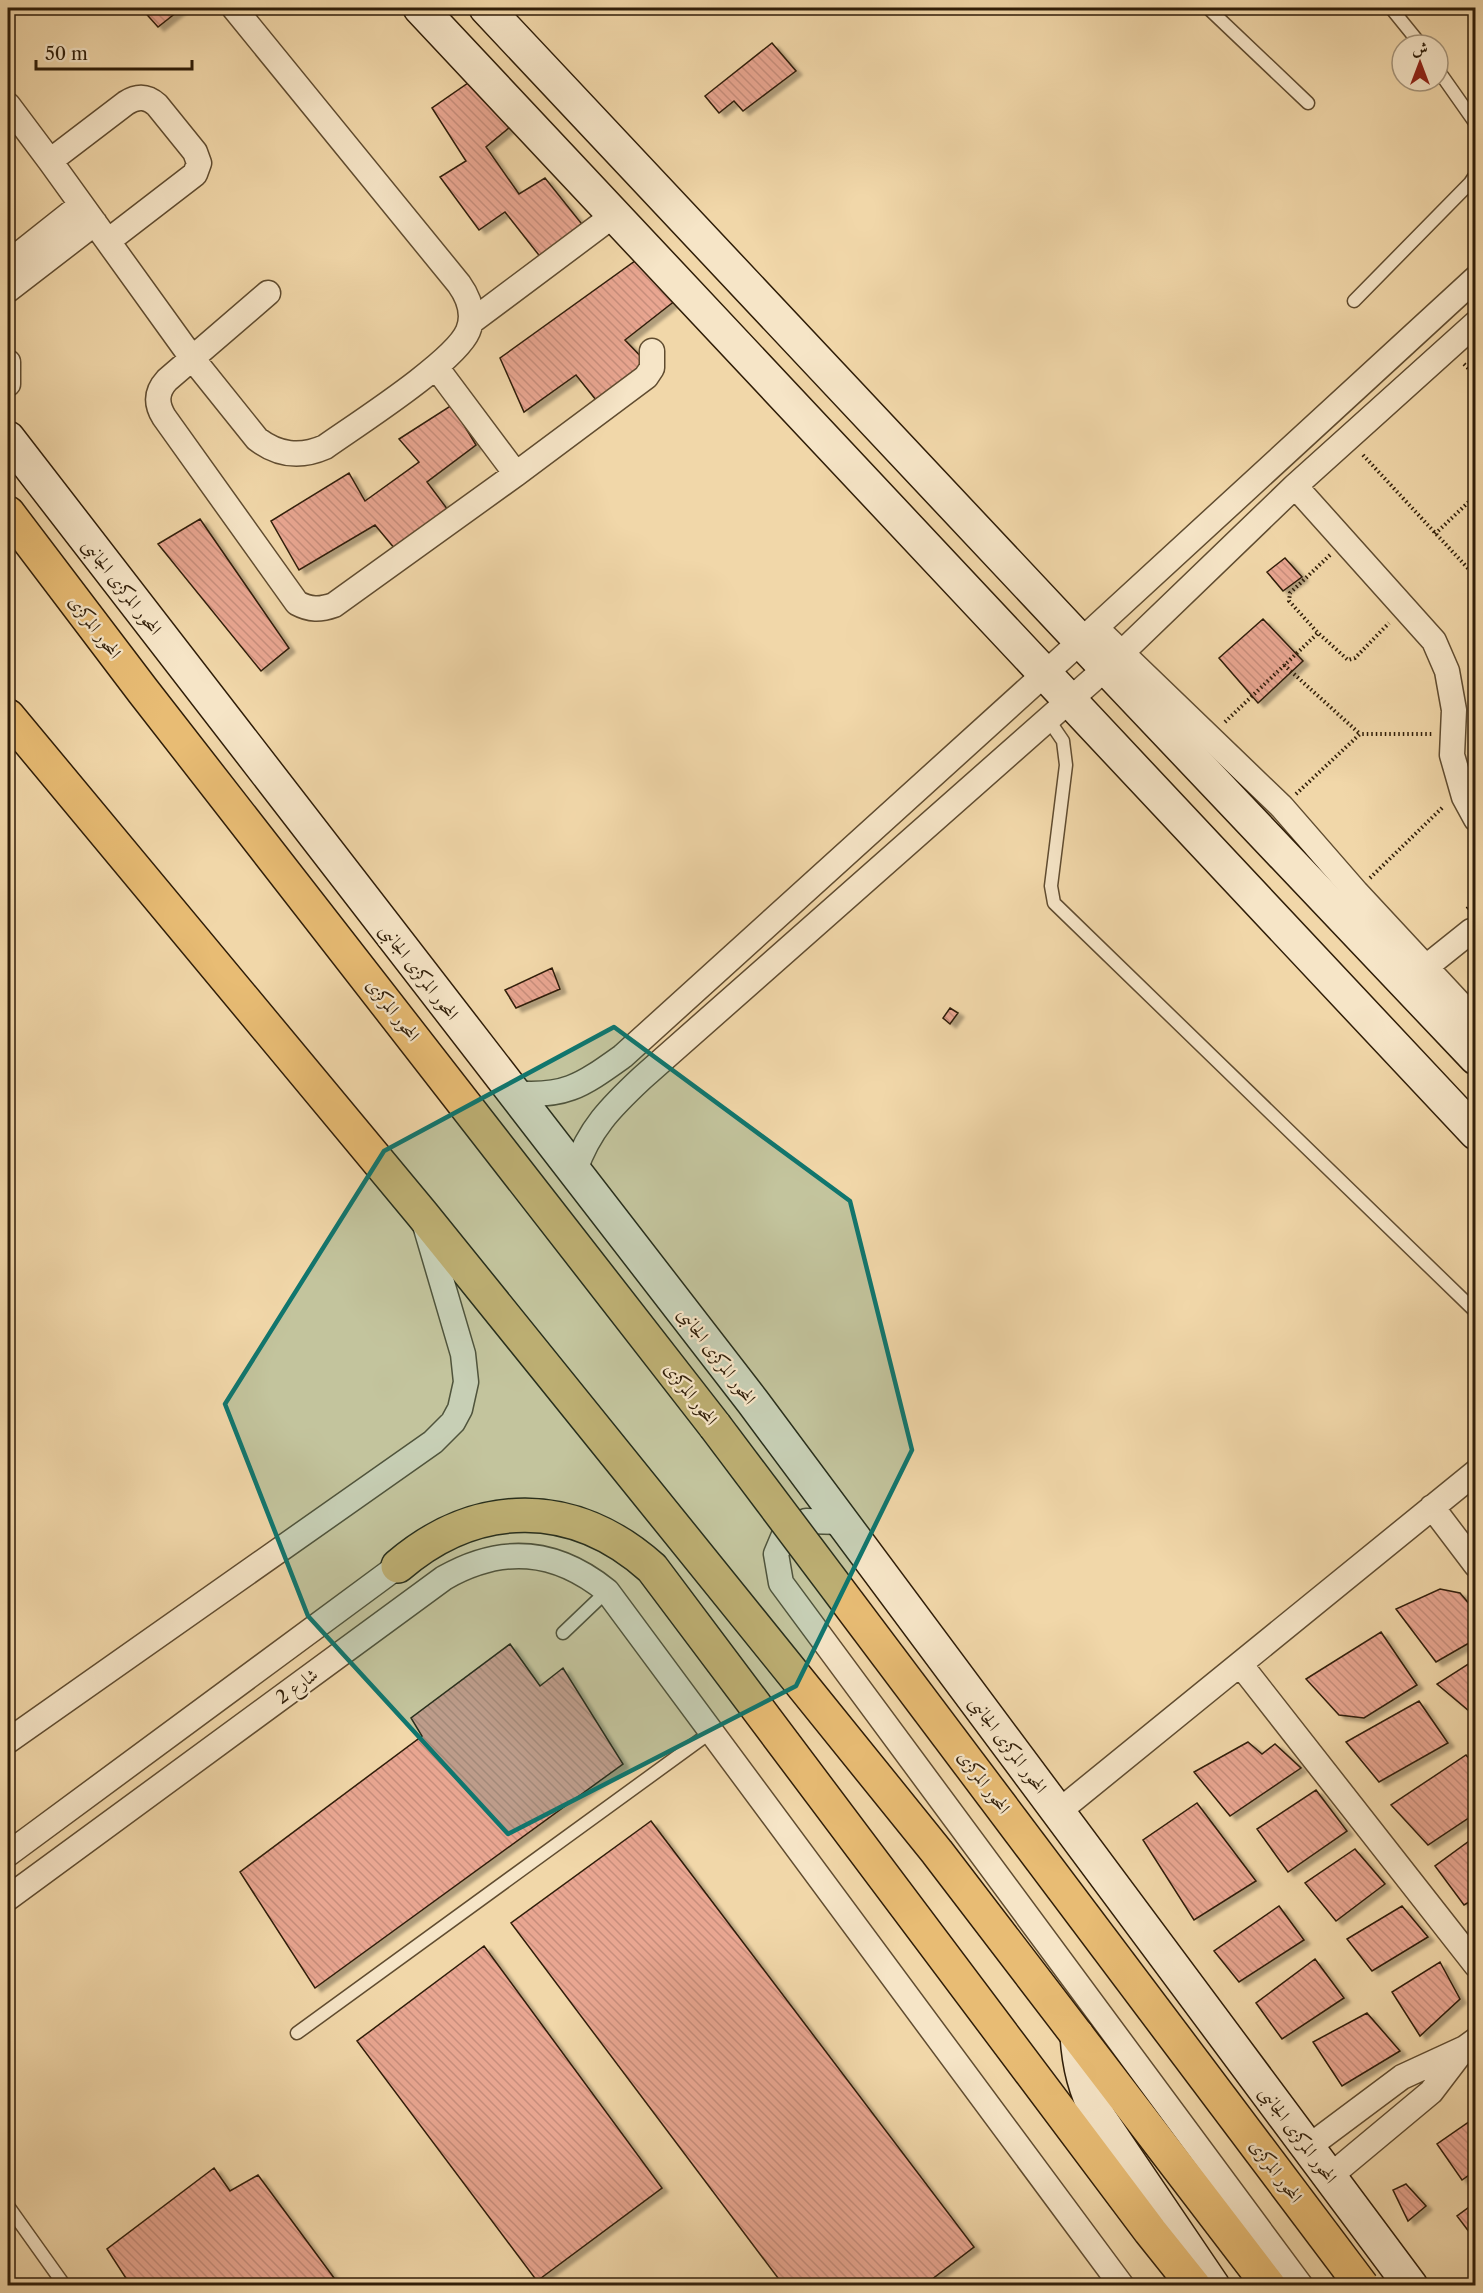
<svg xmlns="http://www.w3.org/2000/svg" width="1483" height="2293" viewBox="0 0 1483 2293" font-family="'Libre Caslon Text',Amiri,serif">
  <defs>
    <pattern id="building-back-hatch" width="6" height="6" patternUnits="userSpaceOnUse" patternTransform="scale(1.5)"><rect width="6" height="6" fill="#e9a691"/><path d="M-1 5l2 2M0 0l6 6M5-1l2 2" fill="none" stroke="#c88e7c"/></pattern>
    <filter id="shadow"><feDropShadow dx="6" dy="4" stdDeviation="1.5" flood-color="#0004"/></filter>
  </defs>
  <rect width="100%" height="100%" fill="#f1d7a9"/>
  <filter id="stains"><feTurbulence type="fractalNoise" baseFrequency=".00333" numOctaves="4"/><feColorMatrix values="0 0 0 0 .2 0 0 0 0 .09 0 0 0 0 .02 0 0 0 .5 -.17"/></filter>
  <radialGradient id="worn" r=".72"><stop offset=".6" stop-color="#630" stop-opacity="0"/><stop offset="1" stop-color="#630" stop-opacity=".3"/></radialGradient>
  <path fill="url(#building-back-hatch)" stroke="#2f1d08" stroke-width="1.5" filter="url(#shadow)" d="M141 8H182L158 27Z
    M772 43 796 71 743 111 734 101 719 113 705 96Z
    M471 81 510 127 486 147 519 194 545 178 585 228 542 259 505 212 479 230 440 177 466 161 432 108Z
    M635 261 676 300 625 340 648 364 596 400 576 375 524 412 500 358Z
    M452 405 476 445 427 482 448 510 395 549 375 525 299 570 271 521 349 473 365 501 419 462 399 439Z
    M200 519 289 648 261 671 158 544Z
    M1285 558 1302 577 1283 591 1267 572Z
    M1263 619 1303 661 1258 703 1219 658Z
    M552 968 560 989 516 1008 505 990Z
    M950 1008 958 1013 950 1024 943 1018Z
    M1440 1589 1460 1593 1476 1612V1639L1436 1662 1396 1609Z
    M1381 1632 1417 1685 1364 1718 1339 1715 1306 1679Z
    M510 1644 540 1686 563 1668 623 1764 315 1988 240 1872 422 1736 411 1718Z
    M1476 1659V1716H1475L1437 1684Z
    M1419 1701 1448 1743 1379 1782 1346 1742Z
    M1248 1742 1262 1754 1275 1744 1301 1768 1230 1816 1194 1772Z
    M1466 1755 1476 1767V1813L1428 1845 1391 1805Z
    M1316 1790 1347 1831 1288 1872 1257 1829Z
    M1197 1803 1256 1881 1194 1920 1143 1840Z
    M651 1821 974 2247 923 2286H784L511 1923Z
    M1476 1836V1898L1464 1905 1435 1866Z
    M1355 1849 1385 1884 1336 1921 1305 1883Z
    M1279 1906 1304 1940 1239 1982 1214 1951Z
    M1402 1906 1428 1937 1372 1971 1347 1939Z
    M484 1946 662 2188 537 2281 357 2041Z
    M1315 1959 1344 1998 1282 2039 1256 2003Z
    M1440 1962 1460 1999 1420 2036 1392 1992Z
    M1367 2013 1400 2051 1342 2086 1313 2042Z
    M1476 2117V2170L1462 2180 1437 2144Z
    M214 2168 230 2191 258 2175 340 2286H131L107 2249Z
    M1406 2184 1426 2206 1408 2221 1393 2190Z
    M1476 2202V2241L1457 2216Z"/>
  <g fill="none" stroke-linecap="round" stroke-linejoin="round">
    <defs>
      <path id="lane" d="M1208 8 1308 103
        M1391 8 1421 45
        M1438 70 1476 124
        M1354 301 1470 183 1476 174
        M1048 719 1063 741 1066 765 1051 886 1054 903 1476 1312
        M563 1633 607 1591
        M297 2033 711 1732
        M8 2206 65 2286"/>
      <path id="street" d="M8 105 50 161 192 358 257 439C278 455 300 458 325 447 356 425 455 362 468 331 475 314 469 298 459 284L234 8
        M50 161 126 103C137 96 147 96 157 105L195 152 199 163 195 174 108 241
        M8 263 81 205
        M8 290 95 223
        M268 293 167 380C156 392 156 404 164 417L297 603C310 610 320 610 334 605L516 474 646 377 652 368V351
        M471 322 614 215
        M8 362V384
        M436 367 516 474
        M1295 486 1434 641 1447 671 1454 710 1452 755 1464 797 1476 819
        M1096 628 1282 807 1356 892 1476 1021
        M1426 967 1471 931 1476 930
        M511 1093C565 1098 581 1086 623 1056L1081 641 1476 278
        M575 1170C589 1129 611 1107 642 1078L1106 668 1295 486 1476 323
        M1432 1507 1476 1565
        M842 1522 806 1521 784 1535 776 1554 781 1583 1301 2286
        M1240 1664 1476 1965
        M8 1741 433 1442 453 1422 460 1409 466 1382 463 1354 425 1225
        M1058 1812 1476 1472
        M8 1854 398 1566
        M8 1898 444 1578C502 1545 555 1549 607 1591L1122 2286
        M1307 2148 1402 2077 1465 2048 1476 2040
        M1329 2177 1431 2092 1463 2050"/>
      <path id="secondary" d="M420 8 1476 1133
        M486 8 1106 668 1476 1058
        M8 438 753 1402 1411 2286
        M1077 2035C1079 2066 1085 2091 1100 2119L1213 2286"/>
      <path id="highway" d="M8 513 143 691 715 1426
        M8 716 422 1214 937 1852 1269 2286
        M398 1566C477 1498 574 1498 652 1568L1150 2231 1194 2286"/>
    </defs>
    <use href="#lane" stroke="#604c30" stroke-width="15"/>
    <use href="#street" stroke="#604c30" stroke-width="27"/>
    <use href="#secondary" stroke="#2f1d08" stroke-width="36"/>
    <use href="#highway" stroke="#2f1d08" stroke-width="36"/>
    <path stroke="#2f1d08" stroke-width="4" stroke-dasharray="1.5 3" stroke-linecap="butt" d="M1464 364 1476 376
      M1363 455 1476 577
      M1435 534 1476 495
      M1330 555 1290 593 1289 601 1318 633 1348 660 1355 658 1389 623
      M1284 665 1360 734
      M1225 722 1318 633
      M1296 794 1360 734H1433
      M1370 878 1444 806
      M1467 909 1476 901"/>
    <use href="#lane" stroke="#f6e5c7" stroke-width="12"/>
    <use href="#street" stroke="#f6e5c7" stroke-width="24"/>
    <use href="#secondary" stroke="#f6e5c7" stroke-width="33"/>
    <use href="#highway" stroke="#e8bc74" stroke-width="33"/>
    <defs>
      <path id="highway-bridge" d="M715 1426 1362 2286"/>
    </defs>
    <use href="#highway-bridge" stroke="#2f1d08" stroke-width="36" stroke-linecap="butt"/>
    <use href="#highway-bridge" stroke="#e8bc74" stroke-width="33"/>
  </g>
  <path fill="#0f766e" fill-opacity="0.2" stroke="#0f766e" stroke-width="4.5" stroke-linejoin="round" d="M614 1027 850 1201 912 1450 796 1686 508 1834 308 1616 225 1404 384 1151Z"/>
  <g text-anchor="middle" stroke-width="4.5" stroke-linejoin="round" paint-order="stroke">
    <g font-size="18" fill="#2f1d08" stroke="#f6e5c7">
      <text transform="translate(122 587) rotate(52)" y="6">المحور المركزى الجانبى</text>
      <text transform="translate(95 627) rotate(53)" y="6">المحور المركزى</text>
      <text transform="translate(419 972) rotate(52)" y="6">المحور المركزى الجانبى</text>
      <text transform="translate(393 1010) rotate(52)" y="6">المحور المركزى</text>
      <text transform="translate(717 1356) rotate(53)" y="6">المحور المركزى الجانبى</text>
      <text transform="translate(691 1394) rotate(52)" y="6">المحور المركزى</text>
      <text transform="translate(297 1686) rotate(-36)" y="6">شارع 2</text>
      <text transform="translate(1008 1745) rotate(53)" y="6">المحور المركزى الجانبى</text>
      <text transform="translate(984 1782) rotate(53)" y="6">المحور المركزى</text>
      <text transform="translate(1298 2135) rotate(53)" y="6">المحور المركزى الجانبى</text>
      <text transform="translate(1276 2171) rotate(53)" y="6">المحور المركزى</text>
    </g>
  </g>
  <rect width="1483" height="2293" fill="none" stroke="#f1d7a9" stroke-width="30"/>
  <rect x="9" y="9" width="1465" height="2275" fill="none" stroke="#2f1d08" stroke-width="3"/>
  <rect x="15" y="15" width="1453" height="2263" fill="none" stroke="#2f1d08" stroke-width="1.5"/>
  <g transform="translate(1420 63)"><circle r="28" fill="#f6e5c7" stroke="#a6957b" stroke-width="1.5"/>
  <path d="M0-4.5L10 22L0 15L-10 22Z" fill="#8f2418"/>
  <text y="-9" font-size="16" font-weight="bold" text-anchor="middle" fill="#2f1d08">ش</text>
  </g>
  <path d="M36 60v9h156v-9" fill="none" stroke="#2f1d08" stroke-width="3"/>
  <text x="45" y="60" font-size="18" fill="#2f1d08" stroke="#f6e5c7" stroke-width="4.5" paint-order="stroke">50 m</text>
  <rect width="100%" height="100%" filter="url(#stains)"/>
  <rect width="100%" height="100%" fill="url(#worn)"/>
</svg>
